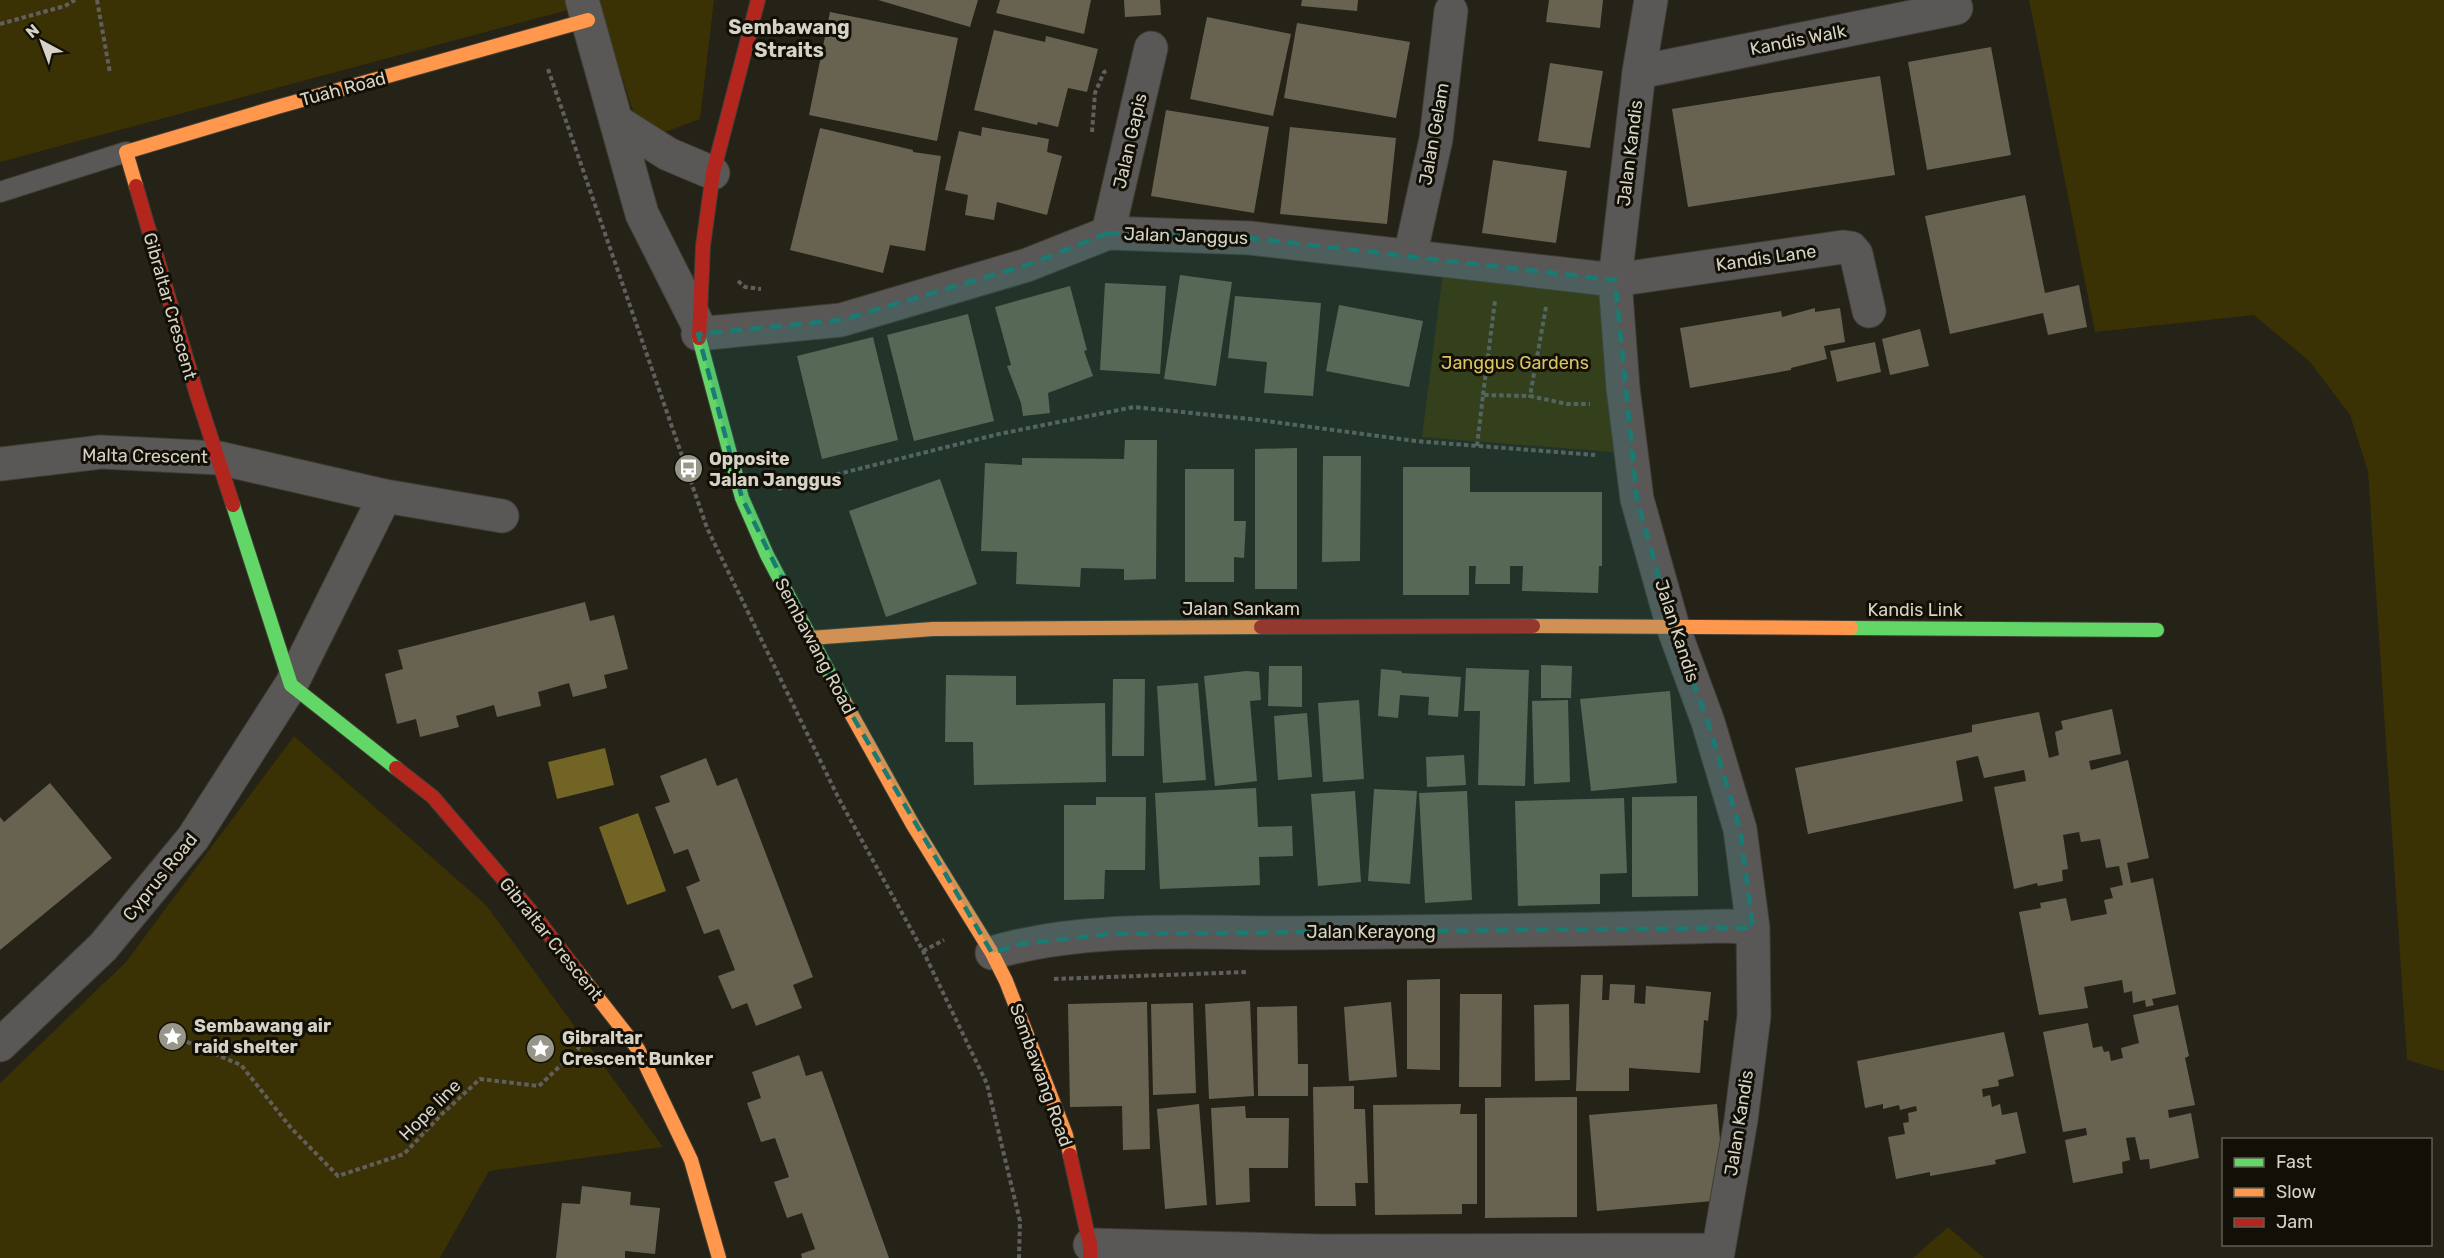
<svg xmlns="http://www.w3.org/2000/svg" width="2444" height="1258" viewBox="0 0 2444 1258" font-family="Rubik,sans-serif">
  <rect width="100%" height="100%" fill="#252217"/>
  <path fill="#3a3105" d="M0 0H714L700 119 665 132 638 127 598 2 0 162Z
    M2029 0H2444V1071L2407 1060 2368 471 2350 415 2310 362 2254 315 2095 332Z
    M1444 265 1611 284 1626 453 1422 437Z
    M294 736 486 905 663 1147 489 1171 440 1258H0V1083L126 962Z
    M1948 1227 1984 1258H1913Z"/>
  <path fill="#726424" d="M605 748 614 785 557 799 548 762Z
    M638 813 666 891 627 905 599 827Z"/>
  <path fill="#686351" d="M878 0H978L970 27Z
    M1000 0H1091L1084 34 996 13Z
    M1124 0H1160L1161 15 1125 17Z
    M1302 0H1358L1357 11 1301 6Z
    M1549 0H1603L1600 28 1546 22Z
    M830 12 958 38 937 141 809 115Z
    M1207 17 1291 34 1273 116 1190 99Z
    M1297 23 1410 42 1396 118 1284 98Z
    M994 30 1045 42 1046 36 1098 49 1087 92 1068 88 1058 127 1038 122 1037 125 974 110Z
    M1991 47 2011 155 1927 170 1908 62Z
    M1550 63 1603 71 1590 148 1538 141Z
    M1880 76 1895 175 1688 207 1672 109Z
    M1166 110 1269 127 1254 213 1151 196Z
    M982 127 1049 139 1047 152 1062 156 1047 215 997 202 994 220 965 215 968 195 945 190 959 131 981 136Z
    M1290 127 1396 138 1387 224 1280 214Z
    M820 128 913 150V152L941 156 925 251 890 245 883 273 790 250Z
    M1493 160 1567 171 1556 243 1482 233Z
    M2025 195 2045 293 2079 285 2087 327 2048 335 2043 313 1950 334 1925 216Z
    M1180 275 1232 282 1216 386 1164 379Z
    M1105 283 1166 286 1160 374 1100 370Z
    M1070 286 1087 350 1084 351 1093 376 1048 393 1050 413 1023 416 1021 403 1007 366 1011 365 995 307Z
    M1235 296 1321 303 1313 396 1264 393 1267 362 1228 358Z
    M1339 305 1423 321 1409 387 1326 371Z
    M1815 308V312L1840 308 1845 342 1824 346 1827 359 1791 368V370L1690 388 1680 328 1781 311 1782 317Z
    M968 314 994 421 914 441 887 335Z
    M1920 329 1929 366 1890 375 1882 339Z
    M873 337 898 440 822 459 797 356Z
    M1875 342 1881 372 1837 382 1830 351Z
    M1125 440H1157L1156 579 1124 580V569L1081 568 1080 587 1016 584 1017 552 981 551 985 463 1022 465V458L1124 459Z
    M1297 448V589H1255V449Z
    M1323 456H1361L1360 561 1322 562Z
    M1403 467H1470V492H1602V566H1599L1598 593 1522 591 1523 566H1510V584H1475L1476 566H1469V595H1403Z
    M1185 469H1234V521H1246L1244 558 1234 557V582H1185Z
    M940 479 977 584 886 617 849 511Z
    M585 602 590 621 614 615 628 669 604 675 607 688 573 697 569 683 538 692 541 706 497 717 494 705 456 716 459 727 420 737 416 719 397 724 385 674 403 669 398 650Z
    M1541 665 1572 666 1571 698H1541Z
    M1269 666H1302V707L1268 706Z
    M1466 668 1529 670 1525 786 1478 785 1480 711H1464Z
    M1381 669 1401 671 1402 673 1461 677 1458 717 1428 715 1429 697 1400 695 1398 718 1378 716Z
    M1246 671 1259 672 1261 700 1250 701 1257 781 1215 786 1204 676Z
    M946 675 1016 676V705L1105 703 1106 782 974 785 973 742H945Z
    M1113 679H1145L1144 756H1112Z
    M1198 683 1206 780 1163 783 1157 686Z
    M1670 691 1677 783 1591 791 1580 699Z
    M1359 700 1364 779 1323 782 1318 703Z
    M1568 700 1570 782 1534 784 1532 701Z
    M2112 709 2121 754 2089 761 2091 770 2128 760 2149 858 2127 863 2131 883 2153 878 2176 994 2152 999 2154 1005 2146 1007 2145 1000 2133 1003 2132 991 2124 993 2122 980 2084 987 2088 1008 2039 1015 2019 912 2041 908 2040 903 2066 898 2071 921 2107 914 2104 900 2113 898 2110 888 2123 885 2119 866 2106 868 2100 839 2081 842 2079 832 2063 835 2068 869 2062 870 2063 881 2038 886 2037 883 2014 889 1994 787 2026 781 2024 770 1984 778 1978 756 1956 761 1963 801 1808 834 1795 768 1972 732V725L2039 712 2049 758 2059 755 2055 732 2063 729 2061 721Z
    M1307 713 1312 777 1278 780 1274 716Z
    M1464 755 1466 785 1427 787 1426 757Z
    M706 758 717 786 737 778 813 977 793 985 802 1008 756 1026 747 1003 732 1009 718 976 735 970 719 929 704 934 686 887 700 881 688 849 674 854 655 807 670 802 660 776Z
    M50 783 112 858 0 950V817L4 822Z
    M1256 788 1258 827 1292 826 1293 856 1259 857 1260 885 1160 889 1155 793Z
    M1374 789 1417 791 1410 884 1368 881Z
    M1355 791 1361 882 1318 886 1311 794Z
    M1467 791 1472 900 1425 903 1419 793Z
    M1697 796 1698 896 1632 897V797Z
    M1096 797H1146L1145 870H1105L1104 899 1064 900V805H1096Z
    M1624 798 1627 873 1600 874V904L1518 906 1515 801Z
    M1581 975H1603L1602 1000H1609L1610 984 1635 985 1634 1003 1645 1004 1646 986 1711 992 1708 1021 1704 1020 1700 1073 1629 1068V1091H1576Z
    M1440 979V1070L1407 1069V980Z
    M1460 994H1502L1501 1087H1459Z
    M1250 1001 1254 1096 1209 1099 1205 1004Z
    M1147 1002 1150 1149 1123 1150 1122 1106 1070 1107 1068 1004Z
    M1391 1002 1397 1077 1349 1081 1344 1007Z
    M1193 1003 1196 1093 1153 1095 1151 1004Z
    M1569 1004 1570 1080 1535 1081 1534 1005Z
    M2178 1005 2189 1056 2185 1058 2195 1105 2168 1110 2169 1118 2191 1113 2199 1158 2150 1169 2149 1159 2140 1160 2135 1137 2126 1138 2130 1160 2122 1162 2123 1173 2073 1183 2065 1140 2087 1135 2086 1128 2063 1132 2043 1032 2088 1023 2093 1048 2102 1046 2104 1052 2109 1051 2111 1061 2123 1058 2121 1048 2139 1043 2133 1015Z
    M1297 1006 1298 1064H1308V1096H1258L1257 1007Z
    M2004 1032 2014 1076 1998 1080 1999 1086 1982 1089 1983 1097 1990 1095 1992 1107 2000 1104 2002 1115 2017 1112 2026 1153 1995 1160 1996 1164 1930 1176V1172L1896 1179 1888 1137 1905 1134 1903 1123 1909 1122 1908 1113 1917 1111 1916 1106 1900 1110 1899 1105 1883 1109V1104L1865 1108 1857 1061Z
    M799 1055 806 1076 822 1071 889 1258H802L801 1254 815 1249 802 1213 787 1218 774 1182 789 1177 775 1138 761 1142 747 1103 761 1098 752 1072Z
    M1354 1086V1109H1365L1368 1183H1355L1356 1206H1315L1313 1087Z
    M1577 1097V1217L1485 1218V1098Z
    M1199 1104 1207 1205 1165 1209 1157 1109Z
    M1461 1104 1460 1114H1477V1204H1462V1214L1375 1215 1373 1105Z
    M1717 1104 1725 1200 1597 1211 1589 1115Z
    M1245 1106 1246 1118H1289L1288 1168H1249L1250 1202 1216 1205 1211 1108Z
    M582 1186 631 1192 630 1205 660 1208 655 1254 625 1251V1258H556L562 1203 580 1204Z"/>
  <g fill="none" stroke-linecap="round" stroke-linejoin="round">
    <defs>
      <path id="lane" d="M0 192 126 152"/>
      <path id="street" d="M582 0 642 214 697 323
        M1651 0 1639 72 1615 280 1623 388 1637 499 1673 627 1708 722 1740 829 1753 928 1754 1016 1741 1120 1717 1258
        M1639 72 1956 8
        M616 121 668 154 713 173
        M1108 233 1151 48
        M1410 256 1436 139 1451 11
        M698 334 841 320 1027 265 1108 233 1250 238 1615 280 1843 247 1851 248 1856 254 1869 311
        M0 464 101 452 219 458 385 496 502 516
        M992 953C1085 925 1193 933 1290 933 1436 932 1581 930 1727 926L1753 928
        M0 1045 103 947 193 838 291 685 385 496
        M1090 1245 1320 1251 1718 1250"/>
      <path id="fast" d="M699 338 742 498 767 555 844 701
        M233 505 291 685 396 768
        M1851 628 2157 630"/>
      <path id="slow" d="M136 186 126 152 277 107 588 20
        M1533 626 1851 628
        M810 638 933 629 1261 627
        M844 701 913 825 992 953 1006 981 1066 1135 1070 1155
        M577 971 638 1049 691 1160 719 1258"/>
      <path id="jam" d="M136 186 197 395 233 505
        M699 338 703 246 713 173 758 0
        M1261 627 1533 626
        M396 768 433 797 534 915 577 971
        M1070 1155 1090 1245V1258"/>
    </defs>
    <use href="#lane" stroke="#403d34" stroke-width="22"/>
    <use href="#street" stroke="#403d34" stroke-width="35"/>
    <use href="#fast" stroke="#403d34" stroke-width="16"/>
    <use href="#slow" stroke="#403d34" stroke-width="16"/>
    <use href="#jam" stroke="#403d34" stroke-width="16"/>
    <path stroke="#615f5d" stroke-width="4" stroke-dasharray="4.5 3" stroke-linecap="butt" d="M97 0 110 73
      M0 24 65 6 75 0
      M548 69 707 528 839 799 923 951 987 1084 1020 1221 1019 1258
      M1092 132 1095 93 1104 72 1109 70
      M738 281 745 287 761 289
      M1546 307 1530 396 1567 404H1590
      M1483 395 1495 301
      M1477 446 1483 395 1530 396
      M778 489 999 434 1134 407 1259 420 1415 441 1595 455
      M923 951 944 940
      M1054 979 1248 972
      M173 1036 241 1065 291 1128 338 1176 404 1154 442 1114 480 1079 539 1086 578 1049 583 1037"/>
    <use href="#lane" stroke="#5a5757" stroke-width="20"/>
    <use href="#street" stroke="#5a5757" stroke-width="33"/>
    <use href="#fast" stroke="#63d668" stroke-width="14"/>
    <use href="#slow" stroke="#ff974d" stroke-width="14"/>
    <use href="#jam" stroke="#b3261e" stroke-width="14"/>
  </g>
  <path fill="#197b72" fill-opacity="0.2" stroke="#197b72" stroke-width="4.5" stroke-dasharray="12 8" stroke-linejoin="round" d="M1108 233 1250 238 1615 280 1637 499 1673 627 1708 722 1740 829 1753 928 1109 934 1021 944 992 953 840 695 742 498 698 334 841 320 1027 265Z"/>
  <defs>
    <symbol id="bus-disc" viewBox="-11 -11 22 22"><circle r="9.5" fill="#989589" stroke="#110f06"/><path d="M-5-6H5V4H4V6H2V4H-2V6H-4V4H-5ZM-3.5-4V0h7V-4ZM-3.5 1.2v1.5H-2V1.2ZM2 1.2v1.5H3.5V1.2Z" fill="#fff"/></symbol>
    <symbol id="sight-disc" viewBox="-11 -11 22 22"><circle r="9.5" fill="#989589" stroke="#110f06"/><path d="M0-6L1.8-2.2L6-1.7L2.9 1.2L3.7 5.4L0 3.3L-3.7 5.4L-2.9 1.2L-6-1.7L-1.8-2.2Z" fill="#fff"/></symbol>
  </defs>
  <g fill-rule="evenodd">
    <use href="#bus-disc" x="672" y="452" width="33" height="33"/>
    <use href="#sight-disc" x="156" y="1020" width="33" height="33"/>
    <use href="#sight-disc" x="524" y="1032" width="33" height="33"/>
  </g>
  <g text-anchor="middle" stroke-width="6" stroke-linejoin="round" paint-order="stroke">
    <g font-size="18" fill="#d6d3c6" stroke="#110f06">
      <text transform="translate(1798 40) rotate(-11)" y="6">Kandis Walk</text>
      <text transform="translate(343 89) rotate(-15)" y="6">Tuah Road</text>
      <text transform="translate(1434 134) rotate(-80)" y="6">Jalan Gelam</text>
      <text transform="translate(1130 141) rotate(-77)" y="6">Jalan Gapis</text>
      <text transform="translate(1630 153) rotate(-83)" y="6">Jalan Kandis</text>
      <text transform="translate(1186 236) rotate(2)" y="6">Jalan Janggus</text>
      <text transform="translate(1766 258) rotate(-8)" y="6">Kandis Lane</text>
      <text transform="translate(170 306) rotate(74)" y="6">Gibraltar Crescent</text>
      <text transform="translate(145 456) rotate(1)" y="6">Malta Crescent</text>
      <text x="1241" y="615">Jalan Sankam</text>
      <text x="1915" y="616">Kandis Link</text>
      <text transform="translate(1677 631) rotate(72)" y="6">Jalan Kandis</text>
      <text transform="translate(815 646) rotate(62)" y="6">Sembawang Road</text>
      <text transform="translate(160 877) rotate(-51)" y="6">Cyprus Road</text>
      <text x="1371" y="938">Jalan Kerayong</text>
      <text transform="translate(551 939) rotate(51)" y="6">Gibraltar Crescent</text>
      <text transform="translate(1041 1075) rotate(70)" y="6">Sembawang Road</text>
      <text transform="translate(430 1110) rotate(-45)" y="6">Hope line</text>
      <text transform="translate(1739 1123) rotate(-81)" y="6">Jalan Kandis</text>
    </g>
    <g font-size="18" fill="#dac462" stroke="#110f06">
      <text x="1515" y="369">Janggus Gardens</text>
    </g>
    <g font-size="18" font-weight="bold" fill="#d6d3c6" stroke="#110f06" text-anchor="start">
      <text x="709" y="465">Opposite<tspan x="709" dy="21">Jalan Janggus</tspan></text>
      <text x="194" y="1032">Sembawang air<tspan x="194" dy="21">raid shelter</tspan></text>
      <text x="562" y="1044">Gibraltar<tspan x="562" dy="21">Crescent Bunker</tspan></text>
    </g>
    <g font-size="20" font-weight="bold" fill="#d6d3c6" stroke="#110f06">
      <text x="789" y="34">Sembawang<tspan x="789" dy="23">Straits</tspan></text>
    </g>
  </g>
  <rect x="2222" y="1138" width="210" height="108" fill="#110f06" stroke="#605d53" stroke-width="1.5"/>
  <rect x="2234" y="1158" width="30" height="9" fill="#63d668" stroke="#605d53" stroke-width="1.5"/>
  <text x="2276" y="1168" font-size="18" fill="#d6d3c6">Fast</text>
  <rect x="2234" y="1188" width="30" height="9" fill="#ff974d" stroke="#605d53" stroke-width="1.5"/>
  <text x="2276" y="1198" font-size="18" fill="#d6d3c6">Slow</text>
  <rect x="2234" y="1218" width="30" height="9" fill="#b3261e" stroke="#605d53" stroke-width="1.5"/>
  <text x="2276" y="1228" font-size="18" fill="#d6d3c6">Jam</text>
  <g transform="translate(42 42) rotate(319)" stroke="#110f06" stroke-width="4.5" paint-order="stroke">
  <path d="M0-4.5L10 22L0 15L-10 22Z" fill="#d6d3c6"/>
  <text y="-9" font-size="16" font-weight="bold" text-anchor="middle" fill="#d6d3c6">N</text>
  </g>
</svg>
